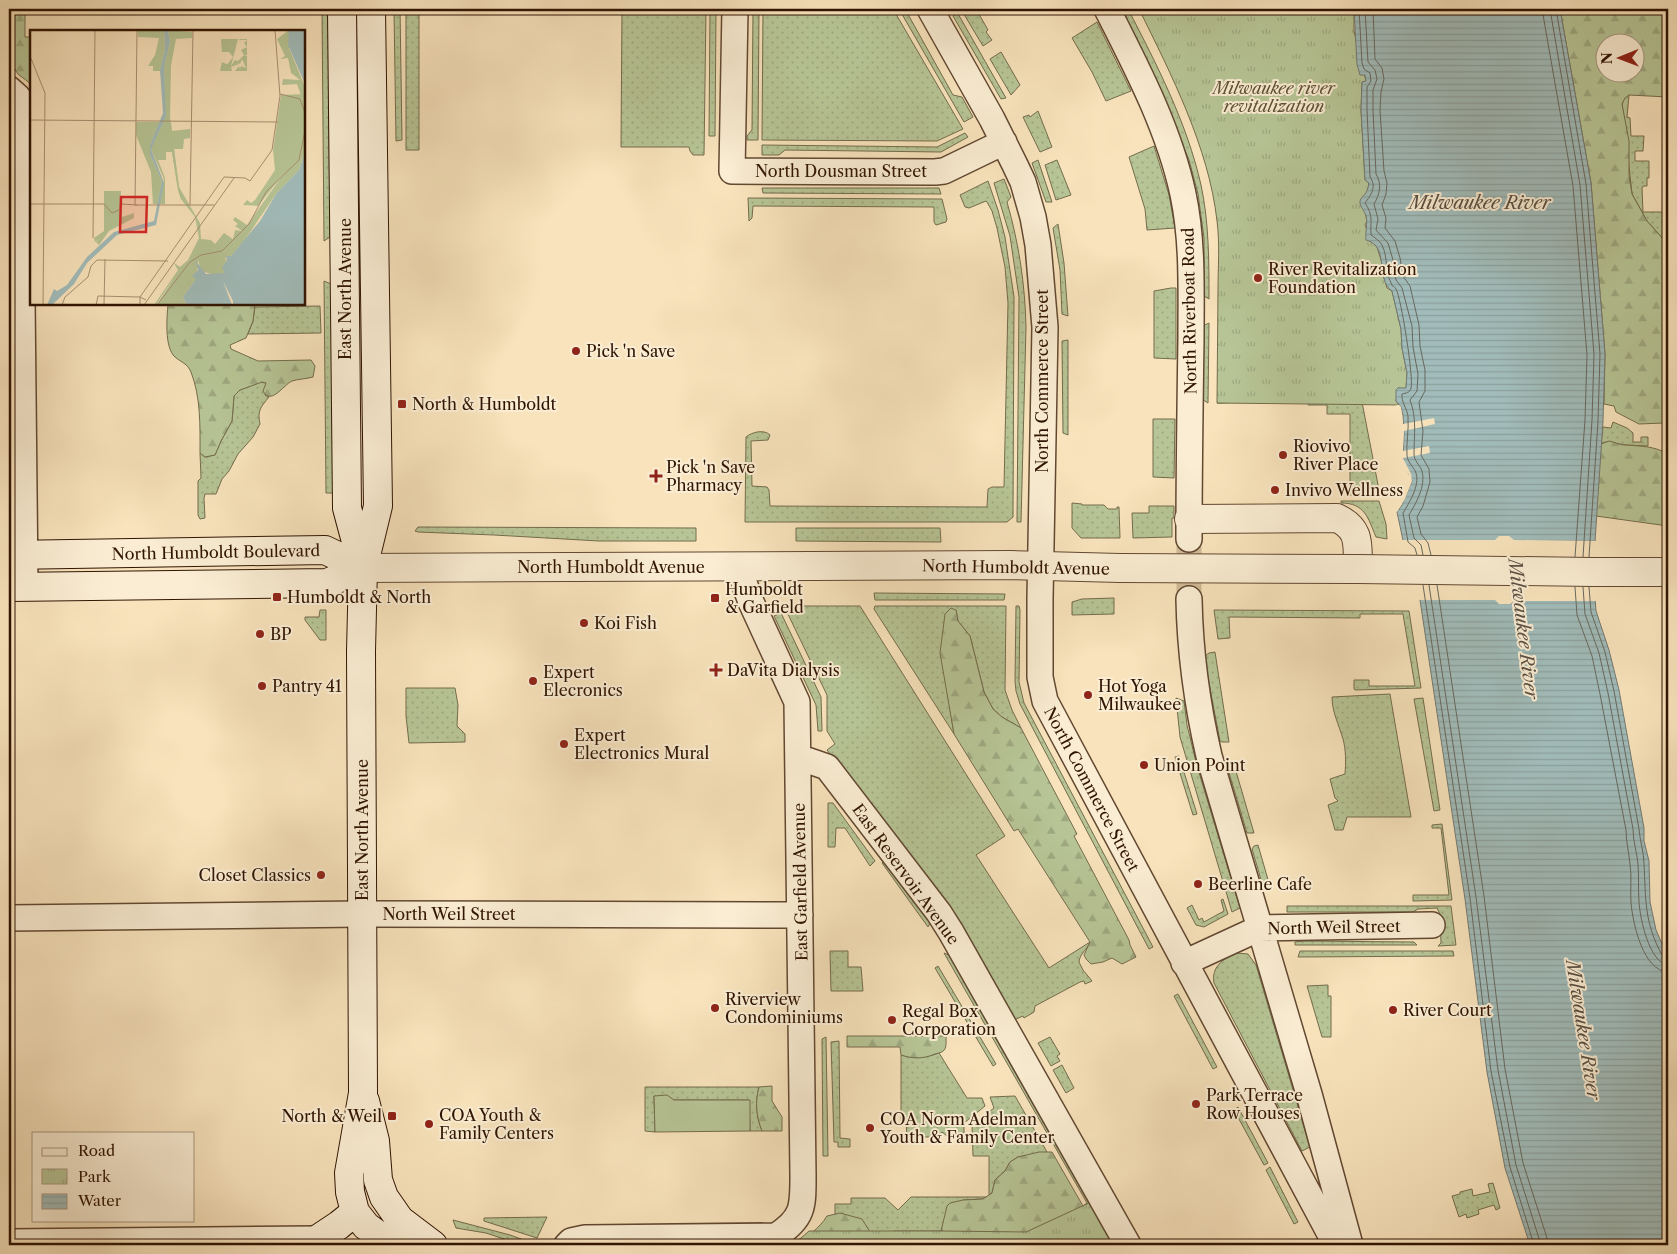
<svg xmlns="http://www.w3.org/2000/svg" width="1677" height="1254" viewBox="0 0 1677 1254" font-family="'Libre Caslon Text',serif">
  <defs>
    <pattern id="grass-dots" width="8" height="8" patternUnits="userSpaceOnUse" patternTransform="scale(1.25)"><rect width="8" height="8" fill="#b7c596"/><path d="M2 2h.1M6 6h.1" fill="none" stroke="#9ea880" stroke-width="1.8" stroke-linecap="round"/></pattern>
    <pattern id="forest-firs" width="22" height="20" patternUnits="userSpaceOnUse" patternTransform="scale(1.25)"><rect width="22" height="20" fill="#b7c596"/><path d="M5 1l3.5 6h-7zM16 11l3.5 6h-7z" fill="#9ea880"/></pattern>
    <pattern id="park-tufts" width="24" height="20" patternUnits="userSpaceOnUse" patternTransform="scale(1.25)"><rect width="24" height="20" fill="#b7c596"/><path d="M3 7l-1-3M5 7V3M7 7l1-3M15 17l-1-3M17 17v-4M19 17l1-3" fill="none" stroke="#9ea880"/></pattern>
    <pattern id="water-rules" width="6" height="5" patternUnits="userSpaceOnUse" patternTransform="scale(1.25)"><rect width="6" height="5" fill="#a1bcba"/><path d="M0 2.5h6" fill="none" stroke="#8ba19e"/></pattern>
  </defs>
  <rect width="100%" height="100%" fill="#f8e3bc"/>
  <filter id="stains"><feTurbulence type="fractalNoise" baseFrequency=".004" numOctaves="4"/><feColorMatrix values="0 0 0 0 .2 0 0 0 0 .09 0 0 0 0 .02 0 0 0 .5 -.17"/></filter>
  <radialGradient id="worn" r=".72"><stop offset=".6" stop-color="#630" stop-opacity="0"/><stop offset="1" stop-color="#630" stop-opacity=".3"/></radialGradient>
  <path fill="url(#grass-dots)" stroke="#746c4c" d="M322 9H328L330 237 324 241Z
    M394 9H400L402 140 396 141Z
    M406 9H419V150H406Z
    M622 9H706L704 155H693L690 151 689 147H621Z
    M710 9H716L715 136H709Z
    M753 9H759L758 140H747V136L752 130Z
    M763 9H893L963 129 937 141 762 140Z
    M899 9H905L953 95 962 97 973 117 964 122Z
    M968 9H976L988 30 986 32 992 40 983 46 962 11Z
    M1122 9H1128C1157 65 1187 123 1201 185 1209 222 1209 261 1209 299L1204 296V238L1198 194 1189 160 1152 70Z
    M957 12 1006 98 1001 99 953 16Z
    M1097 22 1131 91 1106 101 1092 72 1072 38Z
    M1001 52 1020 85 1011 95 990 59Z
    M1629 95 1627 117 1630 118 1631 136H1644L1643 151H1635V161H1649V178H1647V186H1643L1642 188 1643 212H1668V250L1664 240 1647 221 1632 194 1622 103 1625 97Z
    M1038 111 1052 147 1040 152 1023 117 1029 115 1030 117Z
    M965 133 968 137 941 152 785 150 779 155H762V145L937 147Z
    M1154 146 1169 195 1175 228 1147 230 1145 209 1129 157Z
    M1038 160 1052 202H1046L1032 163Z
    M1057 160 1071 195 1056 200 1045 165Z
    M1004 179 1011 197 1007 202C1019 244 1025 284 1026 327L1021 522H1017L1019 297 1010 236 994 183Z
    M988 181 998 210 1005 237 1014 297 1013 517 1007 522H745L746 437C752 432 764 429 770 435L768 440 751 441 752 486 767 487 769 490 770 506 987 507 988 489 992 487H1004L1008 303 1005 267 997 228 992 211 987 202 986 201 969 208 965 207 960 195Z
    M762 188H939L941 194 763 193Z
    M748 198 942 199 947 219 946 222 936 225 934 222V207L753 206 752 218 749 221Z
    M1058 224 1064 263 1068 316 1062 314 1060 270 1053 228Z
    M324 281 331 284 333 493H326Z
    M1171 288H1176V359L1154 358V291Z
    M320 306 321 333 248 334 253 321 255 307Z
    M1209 323 1208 403 1202 399 1203 326Z
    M1068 340V435L1063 433 1062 341Z
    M261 382 266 383 265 395 269 397C261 407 257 410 260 424L253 437 238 454 229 471 222 479 216 494H205L204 498 205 518 200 519 198 515V481L201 478 200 453 205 457 215 455 221 441 232 421 234 396 240 390Z
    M1361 397 1380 495H1348V489L1350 488V414H1327V405H1308V401L1217 403Z
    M1153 419H1175L1174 478 1153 477Z
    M1613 422 1627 428 1633 433V442H1641V437H1648V446L1626 445 1605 442 1601 444 1603 427 1611 428Z
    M1341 501H1379L1386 524 1387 539 1376 537C1368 518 1365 503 1341 503Z
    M1072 503 1082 504V505H1104L1108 509H1117V507H1119L1120 538H1081L1072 528Z
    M1149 506H1174V518H1172V537L1133 538 1132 513H1149Z
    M418 527 696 528V541H599L494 535 418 532 415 531Z
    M796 528H940L941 542 796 541Z
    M874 593 1005 594 1004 600H875Z
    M1114 598V614L1072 615V602L1082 599Z
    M784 606H860L1005 836 976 855 1049 968 1090 942C1087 950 1080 953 1079 962L1083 970 1092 981 1085 984 1084 981 1080 982 1035 1006 1034 1012 1024 1018 1023 1016 1014 1020 954 915 827 750 835 744 827 731V695Z
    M875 606H1006L1005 690 1012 710 1021 728 1002 717 993 709 984 692 970 636 958 621 956 610 948 695 954 734 874 609Z
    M1016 606H1019L1020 610 1019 682 1024 703 1153 947 1149 949 1020 704 1016 691 1015 681Z
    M320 610H326V640H320L305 620V617H319Z
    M1214 610 1409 611 1421 688 1355 690 1354 689V680H1369V686H1415L1403 614H1360V618L1229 617 1230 638 1218 639Z
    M781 613 821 697 822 731H818L816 705 774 616Z
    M1215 652 1229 742H1222L1220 741 1204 657 1209 653Z
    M406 688H455L458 705 457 726 465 734V742L409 743 406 716Z
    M1390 694 1411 817H1347L1343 830H1335L1328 805 1338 801 1335 798 1330 779 1345 774C1346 763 1346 750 1343 739 1339 725 1332 712 1332 697Z
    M1176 698 1184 701 1187 725 1197 766 1240 908 1232 912 1180 737Z
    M1423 698 1440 810 1434 811 1414 699Z
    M1179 756 1197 814 1193 815 1175 757Z
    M1233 761 1254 833H1247L1227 766 1229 762Z
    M828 803H833L875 861 870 866 845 828H836L835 847H828Z
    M1442 824 1452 900 1413 901V895H1449L1441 828H1432V825Z
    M1258 845 1269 883H1262L1252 849 1254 846Z
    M885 860 931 921 928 927 882 863Z
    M1223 899 1228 914 1204 927 1196 925 1187 908 1192 905 1199 920 1202 918 1204 922 1224 911 1221 900Z
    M1287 906H1451L1456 945 1438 946 1441 943 1440 914 1437 908 1418 909 1413 912H1287Z
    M1303 941 1414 942 1417 945H1295V942Z
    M830 951H848V967H861L863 991H831Z
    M1300 951H1453L1454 956 1298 957Z
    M944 953 951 956 1116 1245 1083 1206 1087 1203Z
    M1236 953 1248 954 1256 965 1310 1147 1302 1151 1214 983C1211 967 1223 959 1236 953Z
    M938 966 996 1064 993 1066 935 968Z
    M1328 985V996H1331V1037H1322L1307 986Z
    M1178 994 1217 1067 1213 1069 1174 996Z
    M826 1037 828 1156H823L822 1039Z
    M1050 1037 1060 1054 1057 1056 1060 1061 1051 1066 1038 1043Z
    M839 1041 840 1138 850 1139V1147H838V1142H834L831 1042Z
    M939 1053 967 1098H982L985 1106 964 1123V1136H947L942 1132 938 1137H907L906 1122H901V1055C915 1059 925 1058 939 1053Z
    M1062 1065 1074 1088 1066 1093 1053 1070Z
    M645 1087H759C755 1102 756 1116 762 1131H750L749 1100H674L654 1096 655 1132 645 1131Z
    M1015 1096 1047 1152 1018 1157 1010 1162 1005 1171 995 1180 992 1193 989 1195V1156H973L972 1125 994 1108 990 1097Z
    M1238 1107 1268 1163 1264 1165 1234 1110Z
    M1270 1167 1298 1222 1294 1224 1266 1170Z
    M1493 1183 1500 1208 1496 1210 1494 1205 1478 1210 1479 1214 1467 1218 1466 1214 1459 1217 1452 1196 1460 1194V1192L1472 1189 1473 1196 1490 1192 1488 1184Z
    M911 1197H987L983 1199 963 1200 945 1219 941 1231H894L893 1245 829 1231 835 1216V1204H851V1198H885L898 1210Z
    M547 1217 537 1238 484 1221V1218Z
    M453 1220 510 1235 535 1244 522 1245 486 1233 456 1228Z"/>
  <path fill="url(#forest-firs)" stroke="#746c4c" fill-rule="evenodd" d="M9 9H25V37H31V85C28 81 23 78 19 75 6 62 9 26 9 9Z
    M1560 9H1665L1666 25 1668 29V97L1629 95 1625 98 1622 104 1629 141V175L1632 194 1647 221 1664 240 1668 250V396L1663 406 1664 423 1639 424 1616 412 1614 406 1604 404 1605 354 1591 183ZM1604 42H1634V72H1604Z
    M168 304H255L253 321 246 338 230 345 231 349 258 361 311 360 315 366 313 377C306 379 298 379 292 381 283 385 271 406 263 391L266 383 262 382 240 390 234 396 232 421 221 441 215 455 205 457 200 453C200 426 201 398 191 372 187 363 182 363 175 357 164 347 167 317 168 304Z
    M1609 441C1615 442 1619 445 1625 445 1641 446 1654 446 1668 454V526L1596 516 1601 444Z
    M951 608 956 610 958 621 970 636 984 692 993 709 1002 717 1021 728 1077 834 1074 836 1129 940 1130 945 1136 957 1122 964 1112 958 1103 962 1091 964 1086 959 1084 955 1090 942 1018 829 1014 831 954 734 940 653 945 614Z
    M847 1036H946C946 1041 947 1049 943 1051 941 1053 938 1053 935 1054 923 1059 913 1059 901 1055L900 1047H847Z
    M772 1086V1101L782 1117V1131H762C756 1116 755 1102 759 1087Z
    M1039 1152H1052L1083 1206 1029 1244 941 1231 947 1206 950 1203 963 1200 983 1199 992 1193 995 1180 1005 1171 1010 1162 1018 1157Z
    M840 1213 862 1219 878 1245H793C807 1237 819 1229 827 1216Z"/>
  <path fill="url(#park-tufts)" stroke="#746c4c" d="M1139 9H1354V31L1366 81 1362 82 1361 110 1365 180 1369 183 1367 194 1362 198 1367 221 1365 225 1372 242 1377 247 1382 263V271L1387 288 1392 291 1401 329 1402 348 1407 373 1406 389 1398 388 1396 401 1399 405 1217 403C1217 365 1218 328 1218 290 1218 267 1220 244 1217 221 1209 148 1171 74 1139 9Z
    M1091 1202 1116 1245H790L801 1238 809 1231H941L1026 1232Z"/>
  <path fill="#b7c596" stroke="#746c4c" d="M667 1095 674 1100H750V1131L655 1132 654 1096Z"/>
  <path fill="url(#water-rules)" stroke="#747971" d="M1354 9H1560L1591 183 1605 354 1603 421 1593 572 1596 611 1609 650 1619 690 1644 828V841L1649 861 1650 902 1656 930 1666 953 1668 973V1245H1530L1505 1168 1487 1072 1465 899 1420 600 1411 551 1404 545 1397 512 1402 505 1412 481 1403 461 1404 432 1403 415 1401 407 1396 401V390L1398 388H1406L1407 373 1402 348 1401 329 1392 291C1375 279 1390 246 1366 240 1365 233 1368 222 1366 216 1365 211 1359 206 1360 201 1362 195 1367 196 1369 183L1365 180 1361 110 1362 82 1366 81 1365 75H1360L1357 64Z"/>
  <path fill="#f8e3bc" d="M1396 405H1399L1401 407 1403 424 1434 418 1435 424 1404 431 1403 451 1429 446 1430 453 1403 458 1411 474 1412 481 1405 499 1397 512V508L1403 498 1409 481V475L1401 462V432L1400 416Z
    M1499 536H1509L1514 540 1598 541 1596 572 1597 601H1514L1510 604H1499L1495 600H1418L1409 553 1402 547 1400 540H1495Z"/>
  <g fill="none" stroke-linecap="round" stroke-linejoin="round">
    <path stroke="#68685e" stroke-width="1" d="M1359 9 1362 63 1364 69 1370 73 1371 81 1367 87V110L1370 177C1377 187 1371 195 1365 203 1374 216 1370 222 1371 235 1374 237 1380 241 1382 245 1388 257 1385 271 1391 283 1394 290 1392 283 1396 289 1401 297 1414 379 1411 388 1410 393 1406 393 1402 394 1401 401 1407 409 1408 416 1409 431 1406 443 1407 456 1408 463 1414 467 1416 473 1420 486 1409 503 1403 513L1408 542 1415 548 1417 555
      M1365 9 1368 62 1375 70 1377 79 1373 90V110L1376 174C1382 184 1380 194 1374 204L1378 219 1376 230 1388 243 1393 260 1396 280 1402 288 1412 326 1413 347 1418 374 1417 391 1410 400C1417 418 1414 436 1414 454 1414 461 1420 465 1422 471 1426 486 1416 503 1409 515L1414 538 1421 545 1423 555
      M1373 9 1375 59 1382 68 1384 79 1381 92 1380 110 1384 171 1387 183 1386 194 1382 205 1386 218 1385 228 1395 241 1400 258 1403 276 1410 286 1419 325 1420 346 1425 370V391L1419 402 1423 431 1421 455 1429 469 1430 482 1423 506 1417 517 1421 534 1428 543 1431 555
      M1542 9 1573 186 1587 355 1585 420 1575 557
      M1550 9 1580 185 1594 354 1592 420 1583 557
      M1556 9 1586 184 1600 354 1598 421 1589 557
      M1423 585 1470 898 1491 1071 1510 1167 1534 1245
      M1429 585 1476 897 1498 1070 1516 1165 1541 1245
      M1437 585 1484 896 1505 1069 1523 1163 1547 1238 1548 1245
      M1575 587 1577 615 1592 656 1600 694 1626 830C1626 842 1629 853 1630 864 1632 877 1630 890 1631 903 1633 924 1643 971 1668 972
      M1583 587 1585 614 1599 653 1608 693 1633 829C1633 842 1637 852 1638 864 1639 876 1638 889 1639 902 1640 918 1649 963 1668 965
      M1589 587 1591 612 1605 652 1614 691 1639 829C1640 842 1644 852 1644 864 1646 900 1644 922 1662 955L1668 958"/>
    <path stroke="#d0ba97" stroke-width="25" stroke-dasharray="25 12" stroke-linecap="butt" d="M1189 539V599"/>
    <defs>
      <path id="minor" d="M735 9 732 171 935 172 944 171 1004 142
        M930 9 992 119 1015 165 1023 182 1033 217 1038 245 1045 327 1040 599V677L1045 701 1336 1245
        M1107 9C1137 68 1169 129 1183 194 1193 241 1191 290 1191 338 1190 405 1189 472 1189 539
        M9 89 18 97 20 108 25 586
        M1189 599C1190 652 1197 704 1209 756L1309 1094 1350 1245
        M798 757 827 767 939 913 951 932 1128 1245
        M9 918 362 914 800 915
        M1184 963 1260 928 1432 925
        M9 1242 318 1239
        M567 1245 571 1241 585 1238 776 1236C804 1218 803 1206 803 1175L797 702 751 602 738 566"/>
      <path id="tertiary" d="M1189 519 1337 518C1362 530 1357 546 1358 569
        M363 568 1011 565 1120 568
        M1593 572H1668"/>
      <path id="secondary" d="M342 9 347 508 362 564
        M371 9 378 506 363 568 361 651 363 1093 349 1173 350 1192 355 1212 366 1226 381 1237 401 1245
        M9 555 325 550 363 568
        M9 587 327 583 363 568
        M365 1101 375 1141 378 1180 384 1197 400 1220 433 1245
        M318 1239 339 1225 355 1212"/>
    </defs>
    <use href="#minor" stroke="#624831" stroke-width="28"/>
    <use href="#tertiary" stroke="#624831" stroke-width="30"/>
    <use href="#secondary" stroke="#301403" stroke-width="30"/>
    <use href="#minor" stroke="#faedd3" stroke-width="25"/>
    <use href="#tertiary" stroke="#faedd3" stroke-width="28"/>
    <use href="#secondary" stroke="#faedd3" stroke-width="28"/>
    <defs>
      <path id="tertiary-bridge" d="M1120 568 1358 569 1593 572"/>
    </defs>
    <use href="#tertiary-bridge" stroke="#624831" stroke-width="30" stroke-linecap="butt"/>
    <use href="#tertiary-bridge" stroke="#faedd3" stroke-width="28"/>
  </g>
  <g fill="#8f2418" stroke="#faedd3" stroke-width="2">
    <circle cx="1258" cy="278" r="5"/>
    <circle cx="576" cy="351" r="5"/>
    <rect x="397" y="399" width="10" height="10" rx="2.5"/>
    <circle cx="1283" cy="455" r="5"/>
    <path d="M653.5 468.5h5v5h5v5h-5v5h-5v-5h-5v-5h5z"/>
    <circle cx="1275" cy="490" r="5"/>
    <rect x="272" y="592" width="10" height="10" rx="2.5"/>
    <rect x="710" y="593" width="10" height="10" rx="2.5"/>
    <circle cx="584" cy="623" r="5"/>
    <circle cx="260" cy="634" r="5"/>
    <path d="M713.5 662.5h5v5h5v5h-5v5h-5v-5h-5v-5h5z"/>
    <circle cx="533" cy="681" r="5"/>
    <circle cx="262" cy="686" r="5"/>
    <circle cx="1088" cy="695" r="5"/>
    <circle cx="564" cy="744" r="5"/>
    <circle cx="1144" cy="765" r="5"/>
    <circle cx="321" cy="875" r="5"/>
    <circle cx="1198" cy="884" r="5"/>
    <circle cx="715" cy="1008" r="5"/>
    <circle cx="1393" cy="1010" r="5"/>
    <circle cx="892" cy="1020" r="5"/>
    <circle cx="1196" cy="1104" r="5"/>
    <rect x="387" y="1111" width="10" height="10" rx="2.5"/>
    <circle cx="429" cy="1124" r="5"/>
    <circle cx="870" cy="1128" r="5"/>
  </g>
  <g text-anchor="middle" stroke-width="4" stroke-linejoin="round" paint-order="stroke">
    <g font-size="16" font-style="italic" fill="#5f5236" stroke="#faedd3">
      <text x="1274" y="94">Milwaukee river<tspan x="1274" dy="18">revitalization</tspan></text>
    </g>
    <g font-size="16" fill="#301403" stroke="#faedd3">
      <text x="841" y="177">North Dousman Street</text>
      <text transform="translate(345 289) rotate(-90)" y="6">East North Avenue</text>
      <text transform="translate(1189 311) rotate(-91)" y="6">North Riverboat Road</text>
      <text transform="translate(1042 381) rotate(-90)" y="6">North Commerce Street</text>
      <text transform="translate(216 552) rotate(-1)" y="6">North Humboldt Boulevard</text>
      <text x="611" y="573">North Humboldt Avenue</text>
      <text transform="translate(1016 567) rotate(1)" y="6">North Humboldt Avenue</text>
      <text transform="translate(1092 789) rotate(62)" y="6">North Commerce Street</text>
      <text transform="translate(362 830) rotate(-90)" y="6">East North Avenue</text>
      <text transform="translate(906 874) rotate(54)" y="6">East Reservoir Avenue</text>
      <text transform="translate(800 882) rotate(-91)" y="6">East Garfield Avenue</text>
      <text x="449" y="920">North Weil Street</text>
      <text transform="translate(1334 927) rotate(-1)" y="6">North Weil Street</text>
    </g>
    <g font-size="16" fill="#301403" stroke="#faedd3" text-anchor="start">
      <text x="1268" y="275">River Revitalization<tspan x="1268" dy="18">Foundation</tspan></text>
      <text x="586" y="357">Pick 'n Save</text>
      <text x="412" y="410">North &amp; Humboldt</text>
      <text x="1293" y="452">Riovivo<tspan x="1293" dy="18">River Place</tspan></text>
      <text x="666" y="473">Pick 'n Save<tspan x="666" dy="18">Pharmacy</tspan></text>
      <text x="1285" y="496">Invivo Wellness</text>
      <text x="725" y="595">Humboldt<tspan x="725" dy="18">&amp; Garfield</tspan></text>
      <text x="287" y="603">Humboldt &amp; North</text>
      <text x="594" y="629">Koi Fish</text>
      <text x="270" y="640">BP</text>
      <text x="727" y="676">DaVita Dialysis</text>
      <text x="543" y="678">Expert<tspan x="543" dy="18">Elecronics</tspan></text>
      <text x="272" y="692">Pantry 41</text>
      <text x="1098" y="692">Hot Yoga<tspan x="1098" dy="18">Milwaukee</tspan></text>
      <text x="574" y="741">Expert<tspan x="574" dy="18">Electronics Mural</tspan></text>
      <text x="1154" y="771">Union Point</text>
      <text x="311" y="881" text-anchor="end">Closet Classics</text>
      <text x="1208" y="890">Beerline Cafe</text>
      <text x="725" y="1005">Riverview<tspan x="725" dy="18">Condominiums</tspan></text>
      <text x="1403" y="1016">River Court</text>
      <text x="902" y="1017">Regal Box<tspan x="902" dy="18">Corporation</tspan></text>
      <text x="1206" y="1101">Park Terrace<tspan x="1206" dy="18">Row Houses</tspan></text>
      <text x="439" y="1121">COA Youth &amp;<tspan x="439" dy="18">Family Centers</tspan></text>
      <text x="382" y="1122" text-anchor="end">North &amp; Weil</text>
      <text x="880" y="1125">COA Norm Adelman<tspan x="880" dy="18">Youth &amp; Family Center</tspan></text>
    </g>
    <g font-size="18" font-style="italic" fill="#584f43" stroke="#faedd3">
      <text x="1480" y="209">Milwaukee River</text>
      <text transform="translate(1523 629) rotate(83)" y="6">Milwaukee River</text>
      <text transform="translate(1583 1030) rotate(81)" y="6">Milwaukee River</text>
    </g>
  </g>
  <g transform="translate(30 30)">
    <rect width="275" height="275" fill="#f8e3bc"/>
    <path d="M209 9H217V25H214L217 26V41H205L209 36 210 39 211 36 216 38 212 29 210 34 206 32 209 34 201 37 202 41H190L192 32 201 36 205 30 208 31 214 25 211 20 217 17 214 13 217 10H210L211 12ZM74 175 91 179 92 187 104 183V188L79 201 69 215 66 212 71 208 65 212 64 208 74 201Z" fill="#b7c596"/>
    <path d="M259 0V18L275 57V77L267 54 252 55 253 49 270 50 261 43 258 28 250 29 255 26 247 9ZM191 9H208L201 36H196L203 27 199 22H192Z" fill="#b7c596"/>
    <path d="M108 0H134L135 20 130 41H123V36H118L125 25 129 8 108 7ZM138 0 162 2V8L146 9 141 36 140 91 135 89 134 36 140 12ZM275 64V123L269 140 246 164 214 211 201 226 195 228 197 231 193 237 208 272V275L194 243 189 251 185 245 171 241 168 230 166 249 153 267 157 275H127L147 243 126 275H124L148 240 144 233 150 237 158 230 169 208 165 187 151 169 148 160 141 116 121 119 125 107 141 92 142 101 160 99V108L154 109 153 119H144L149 157 170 193 171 209 181 210 185 214 194 203 203 209 205 200 212 201 205 196 208 194 203 190 205 187 217 195 255 142 228 176 213 175 217 170 221 173 225 170 245 140 243 120 251 65ZM106 92H130L120 115V125L132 151 128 174H123L121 142 106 105ZM74 161H91L90 176 84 182 74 174ZM74 175 79 182 91 179V189L75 202Z" fill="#b7c596"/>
    <path d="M135 87H140L142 105 148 103 149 113 143 114 144 119 149 157 157 174 151 169 148 160 142 122H136V130H128L135 148V174H129L134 149 121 119Z" fill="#b7c596"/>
    <path d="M134 0H138L140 12 134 37 136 86 121 119 134 153 126 195 87 205 57 233 44 254 22 275H17L24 259 27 261 37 255 57 227 84 202 124 191 132 151 120 125V115L133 83 130 40 135 20ZM259 0H275V54L258 15ZM275 123V275H203V271L193 251 202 275H157L153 267 166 249 162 246 168 240 165 230 176 244 195 243 192 237 197 231 196 226H201L230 191 246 164 269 140Z" fill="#a1bcba"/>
    <path fill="none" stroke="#a89072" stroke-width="1" d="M0 26 15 63 13 275M250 64 270 69 275 83M0 90 248 92M0 174H74L82 183 89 180 91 173M91 174 107 175M105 175 107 0M105 175H184M160 175 163 0M63 208 65 0M32 275 35 267 58 247 61 236 67 230 138 231M66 275 68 266 110 267 116 270M74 275 75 229M110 275V267L194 147 215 148 220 151 242 120 250 66 245 0M114 275 204 148M127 275 160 232 171 225 192 221 219 194 236 162 269 130 275 101"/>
    <path fill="#d62828" fill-opacity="0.15" stroke="#d62828" stroke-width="2.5" d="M91 167H117L116 202H90Z"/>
    <rect width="275" height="275" fill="none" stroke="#301403" stroke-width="2.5"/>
  </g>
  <rect width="1677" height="1254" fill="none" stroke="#f8e3bc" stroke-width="30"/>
  <rect x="10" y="10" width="1657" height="1234" fill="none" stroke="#301403" stroke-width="2.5"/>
  <rect x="15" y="15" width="1647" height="1224" fill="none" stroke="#301403"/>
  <rect x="32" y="1132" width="162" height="90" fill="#faedd3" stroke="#a99680"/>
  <rect x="42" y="1148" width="25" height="8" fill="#faedd3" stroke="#a99680"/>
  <text x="78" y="1156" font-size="15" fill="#301403">Road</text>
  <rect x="42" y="1169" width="25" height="15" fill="url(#park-tufts)" stroke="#a99680"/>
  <text x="78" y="1182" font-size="15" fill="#301403">Park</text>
  <rect x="42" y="1194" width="25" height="15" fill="url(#water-rules)" stroke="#a99680"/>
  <text x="78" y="1206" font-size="15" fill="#301403">Water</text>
  <g transform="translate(1620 58) rotate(269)"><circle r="24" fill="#faedd3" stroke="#a99680"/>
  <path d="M0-4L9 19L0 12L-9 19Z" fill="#8f2418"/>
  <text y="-8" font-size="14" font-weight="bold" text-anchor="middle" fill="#301403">N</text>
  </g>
  <rect width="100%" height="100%" filter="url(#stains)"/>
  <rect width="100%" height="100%" fill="url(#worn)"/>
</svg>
